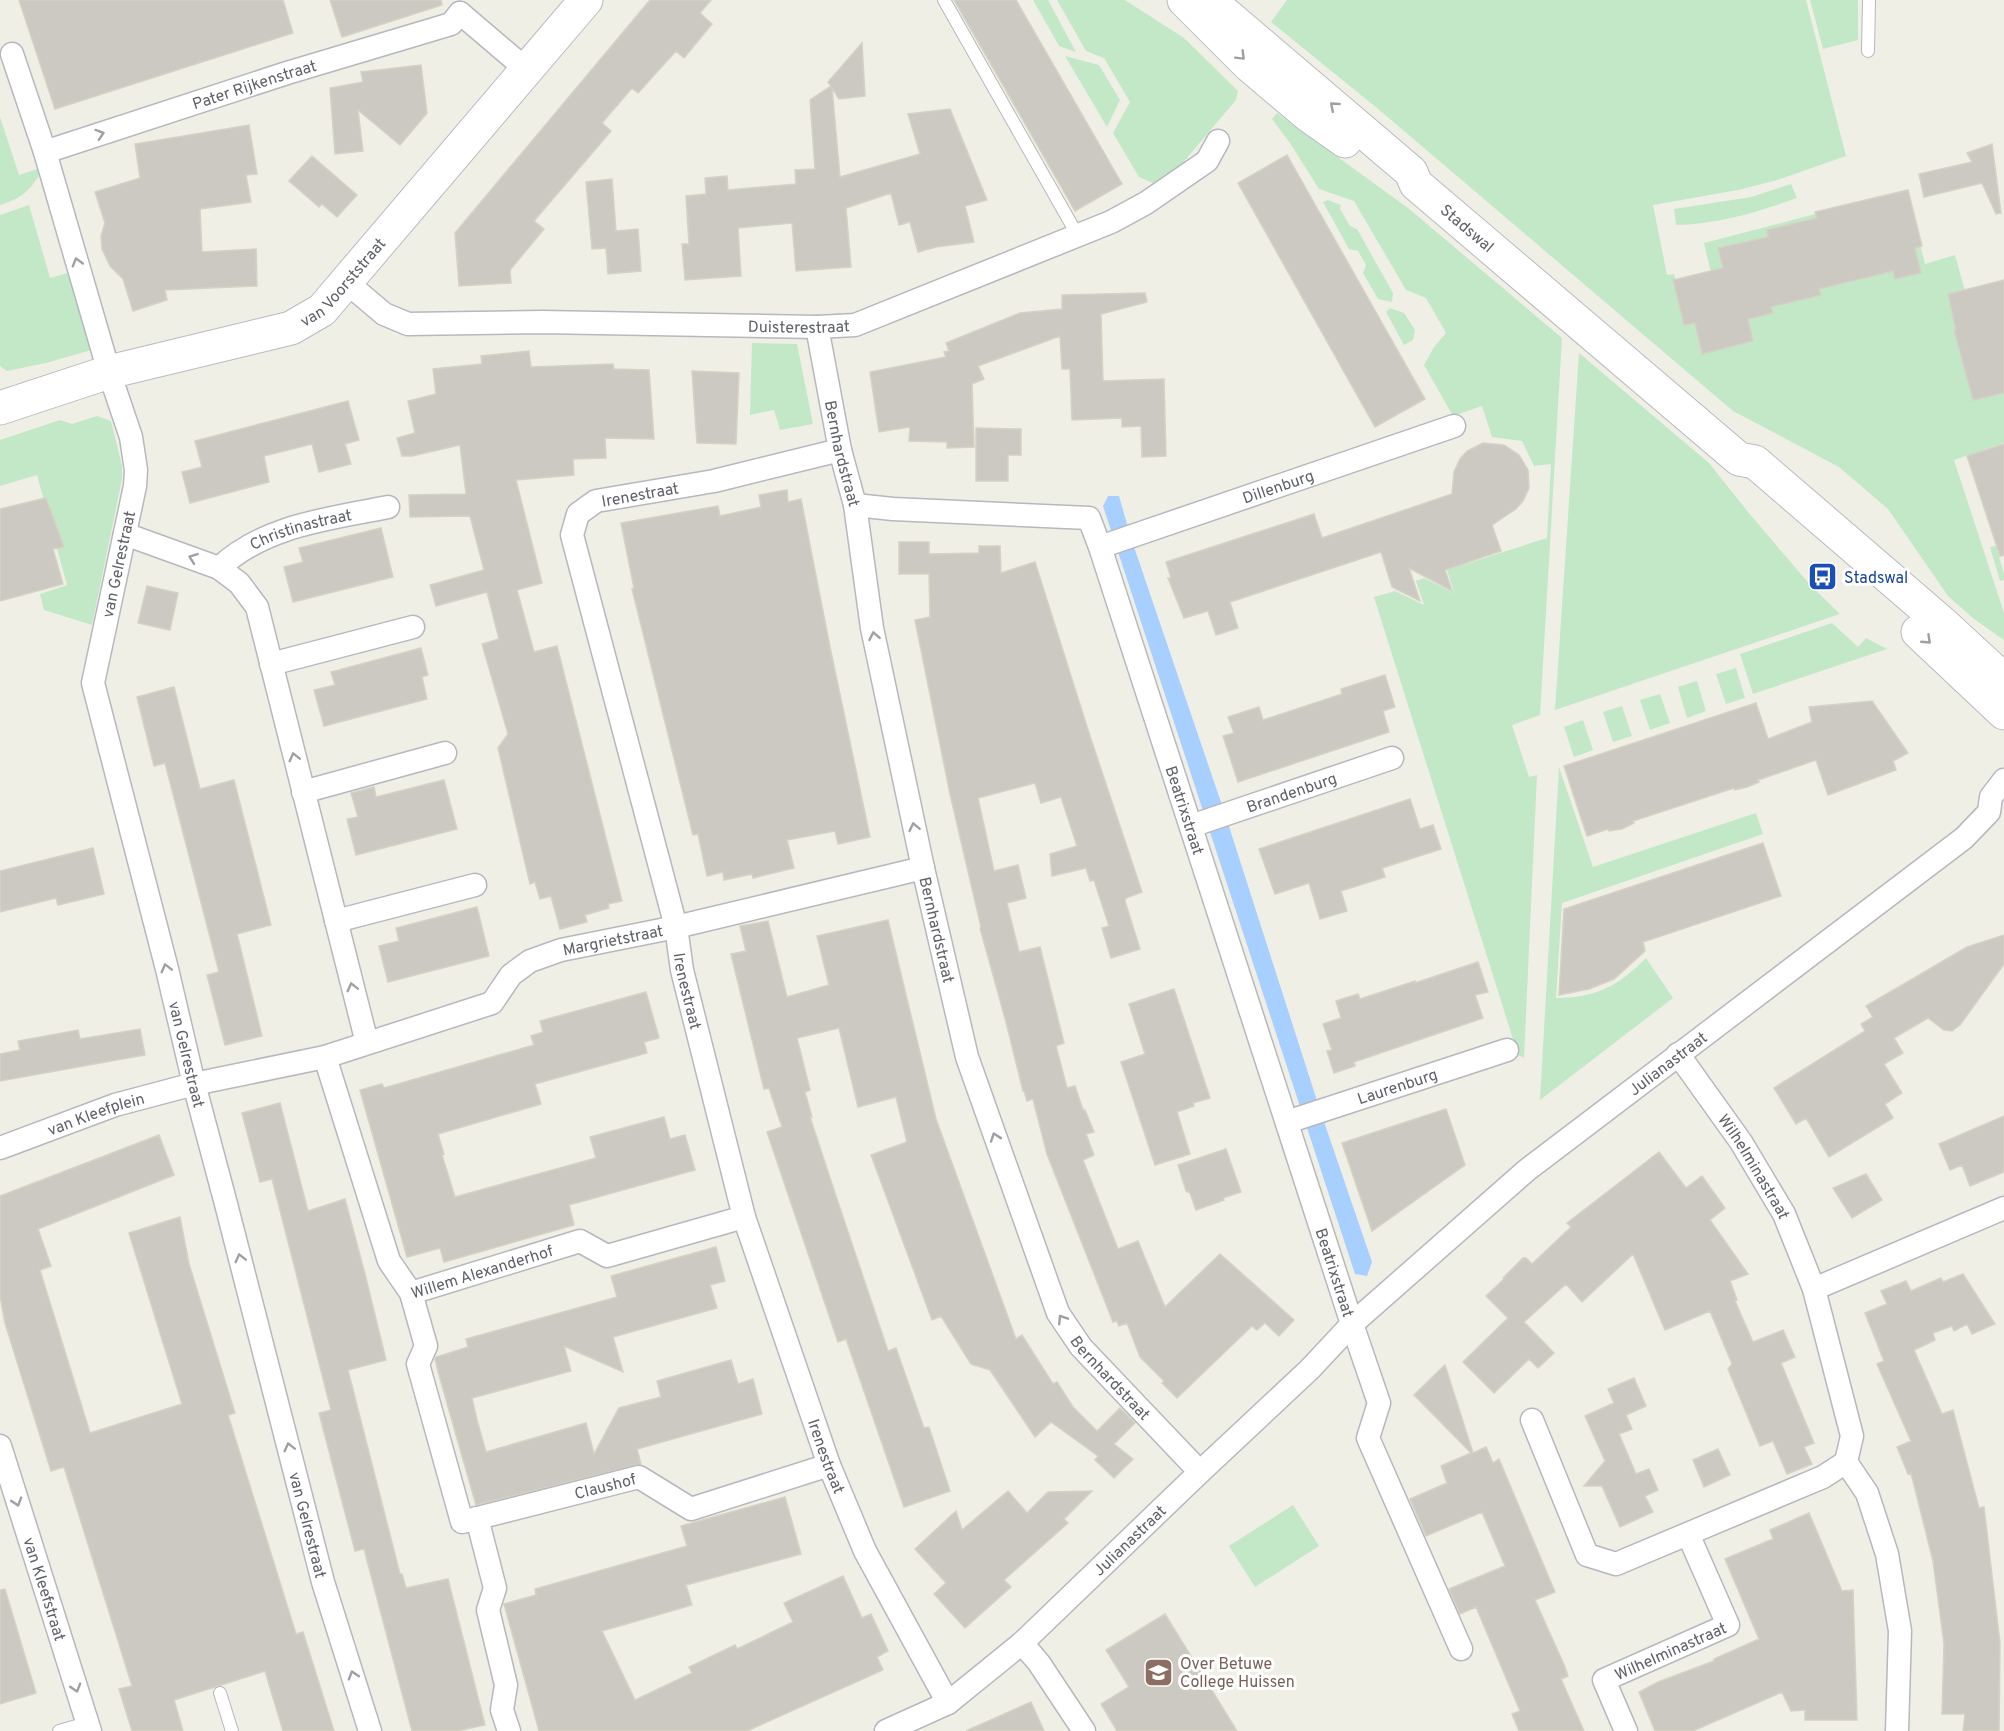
<svg xmlns="http://www.w3.org/2000/svg" width="2004" height="1731" viewBox="0 0 2004 1731" font-family="Overpass,sans-serif">
  <rect width="100%" height="100%" fill="#f0efe6"/>
  <path fill="#c2e8c7" d="M1033 0H1048L1076 52 1059 46Z
    M1057 0H1125L1184 38 1238 91 1236 100 1175 172 1155 184 1139 177 1113 133 1130 102 1104 58 1086 51Z
    M1287 0H1806L1846 156 1777 180 1738 190 1653 205 1667 275 1674 274 1676 281H1713L1704 243 1880 197 1911 209 1925 264 1955 255 1965 291 2004 281V443L1954 460 2004 613V640L1974 619 1948 596 1888 509 1839 467 1733 411 1377 108 1271 22Z
    M1810 0H1858V40L1823 49Z
    M1065 56 1099 65 1120 100 1107 127Z
    M1277 113 1408 208 1562 338 1540 715 1512 725 1529 777 1537 775 1524 1058 1518 1055 1374 597 1395 591 1424 605 1416 581 1424 578 1454 593 1447 570 1547 538 1551 464 1534 466 1522 441 1492 437 1482 406 1453 416 1424 365 1434 347 1446 333 1426 298 1406 290 1354 201 1319 189 1290 143 1272 119Z
    M0 117 19 175 37 169 40 174C28 193 21 198 0 205Z
    M1791 184 1797 198C1758 212 1718 224 1676 225L1674 209 1751 197Z
    M1328 200 1341 205 1340 209 1350 226 1357 229 1393 293 1392 302 1378 299 1363 273 1366 265 1358 251 1349 249 1323 202Z
    M29 205 50 278 71 272 95 349 46 363 7 371 0 366V215Z
    M1390 308 1404 313 1415 330 1413 340 1404 345 1386 312Z
    M752 343 797 344 813 424 780 430 774 410 750 415Z
    M1579 353 1709 463 1748 512 1811 586 1840 614 1555 710Z
    M97 416 111 421 122 466V479L92 625 44 610 40 594 67 585 37 475 0 486V440L60 420 72 424Z
    M1996 546 2004 574V580L2000 581 1990 547Z
    M1832 623 1858 647 1866 638 1887 649 1753 694 1740 654Z
    M1736 668 1745 698 1726 704 1716 674Z
    M1697 681 1706 711 1687 718 1678 687Z
    M1660 694 1670 723 1650 730 1640 700Z
    M1622 706 1632 736 1613 742 1603 712Z
    M1583 720 1593 750 1574 757 1564 727Z
    M1559 767 1593 867 1756 813 1763 834 1562 903 1556 998C1595 998 1619 986 1646 958L1673 998 1540 1100Z
    M1293 1505 1319 1546 1255 1587 1229 1546Z"/>
  <path fill="#a7cfff" d="M1108 496H1119L1131 538 1225 814 1320 1110 1372 1262 1367 1276 1355 1274 1103 506Z"/>
  <path fill="#ccc9c3" stroke="#d5d2c4" stroke-width="1.5" d="M19 0H283L293 33 55 109Z
    M330 0H441L442 5 342 37Z
    M650 0H711L700 13 712 24 684 58 676 51 638 93 632 88 602 123 611 131 534 221 544 229 510 270 511 283 459 286 455 233Z
    M954 0H1016L1122 184 1075 211Z
    M862 43 865 96 839 99 832 88 840 177 920 154 908 114 950 109 987 200 965 206 974 242 936 247 918 252 910 222 899 225 891 193 846 208 851 267 796 271 792 223 738 228 741 276 685 280 682 244H689L686 196 706 194 705 178 727 176 728 190 796 184 795 170 815 169 810 100 831 86 828 82Z
    M421 65 427 113 400 145 358 110 363 151 335 154 330 88 363 82 361 72Z
    M249 125 257 174 246 175 251 202 200 209 202 252 256 249 257 286 165 290 167 300 133 311 123 279 110 266 102 249 101 236 105 223 95 192 140 178 135 144Z
    M1992 144 2001 213 1996 214 1982 183 1924 197 1919 174 1972 162 1967 153Z
    M1287 155 1425 399 1375 427 1238 183Z
    M312 156 357 195 337 217 322 204 319 207 289 181Z
    M612 179 616 231 638 229 641 271 608 274 606 248 592 249 586 182Z
    M1908 190 1922 246 1915 248 1921 273 1895 279 1893 271 1819 289 1821 295 1771 307 1773 313 1748 319 1753 341 1702 354 1695 323 1684 325 1673 280 1723 268 1718 248 1768 237 1767 230 1817 218 1815 212Z
    M2004 280V393L1973 400 1954 330H1956L1948 294Z
    M1145 293 1147 302 1101 314 1103 381 1164 379 1166 456 1142 457 1141 426 1122 427V418L1072 420 1070 369H1062L1060 336 978 366 984 379 972 384 974 447 947 448V442L909 441 910 427 879 432 870 372 946 357 944 352 949 351 946 343 1020 313 1062 309V295Z
    M529 351 531 367 613 364 614 369 649 370 654 439 605 438 606 458 573 459 574 475 516 480 542 583 517 590 534 652 557 646 622 901 608 904 609 908 585 915 587 922 560 929 551 896 540 899 535 882 530 884 498 748 508 734 482 644 499 639 487 592 436 606 430 585 484 570 470 516 410 517 409 495 466 494 460 445 412 456H402L397 438 415 433 408 401 436 394 433 369 482 364 481 356Z
    M692 371 739 373 736 444 697 443Z
    M348 401 359 440 345 444 351 464 319 472 312 444 264 456 269 482 190 503 182 472 202 467 195 441Z
    M976 428 1021 429V455H1008V481H976Z
    M1483 443 1504 445 1519 455 1528 470 1529 488 1523 501 1516 509 1492 525 1501 551 1445 570 1452 591 1409 568 1420 601 1392 587 1381 552 1230 602 1238 628 1216 635 1208 611 1184 618 1168 578H1171L1166 562 1314 514 1322 538 1452 494 1454 472 1460 459 1467 451Z
    M2004 444V555L2000 556 1967 456Z
    M787 490 788 502 801 499 830 647 870 837 838 844 835 831 787 840 794 868 753 878 752 874 724 880 723 872 707 876 698 834 693 835 632 589 634 588 621 523 718 506 720 516 761 507 759 495Z
    M46 498 64 547 53 549 63 584 0 601V509Z
    M381 528 393 577 293 602 284 567 303 562 299 548Z
    M899 542H929V554L979 553V546H1000L1001 573 1035 562 1089 733 1142 892 1126 898 1125 901 1140 949 1111 958 1102 928 1109 926 1094 880 1090 881 1086 868 1052 876 1050 854 1077 846 1061 797 1041 803 1035 783 978 798 994 871 1018 865 1026 898 1007 903 1019 952 1040 947 1064 1043 1056 1046 1067 1088 1075 1086 1083 1110H1085L1094 1132 1086 1134 1094 1155 1083 1160 1118 1249 1138 1241 1165 1307 1220 1254 1294 1320 1279 1336 1265 1323 1257 1330 1252 1326 1177 1398 1162 1383 1164 1381 1140 1357 1127 1323 1119 1326 1117 1321 1113 1322 1047 1154 1033 1099 1027 1101 1024 1091H1023L1006 1022 980 928 981 927 950 794 915 620 930 617 929 574H899Z
    M147 586 178 593 170 630 138 623Z
    M421 648 428 675 422 677 427 699 324 726 314 690 335 685 331 672Z
    M1385 675 1395 707 1383 711 1389 732 1238 782 1223 736 1234 733 1228 717 1259 707 1263 720 1342 694 1341 689Z
    M174 687 200 789 234 780 271 925 237 934 262 1036 225 1045 207 975 219 972 165 763 154 766 137 697Z
    M1872 701 1908 753 1893 761 1896 770 1828 795 1816 760 1758 780 1759 782 1747 787 1735 790 1734 788 1633 821 1634 823 1622 829 1609 831 1608 829 1587 836 1564 766 1756 703 1768 739 1812 722 1809 707Z
    M444 780 457 829 356 855 347 819 358 817 351 793 374 787 376 797Z
    M1410 799 1420 829 1433 825 1441 849 1382 868 1385 877 1341 891 1347 911 1320 919 1309 883 1275 894 1259 849Z
    M1763 843 1781 896 1643 942 1645 951 1614 979 1589 989 1559 995 1564 909Z
    M93 848 104 894 58 905 56 898 0 912V871Z
    M477 907 489 956 388 982 379 946 399 941 396 928Z
    M888 920 936 1119 1016 1339 1022 1335 1053 1384 1057 1382 1073 1407 1097 1431 1120 1408 1135 1423 1114 1444 1133 1459 1114 1478 1095 1460 1098 1456 1051 1422 1035 1437 990 1370 971 1364 941 1316 932 1320 871 1155 907 1142 896 1097 858 1107 839 1028 797 1038 810 1090 805 1092 812 1117H810L836 1196 888 1351 896 1348 924 1428 929 1427 950 1491 904 1507 846 1339 838 1342 767 1132 782 1127 769 1088 764 1089 731 954 746 951 740 926 768 921 787 997 829 985 817 936Z
    M2004 935V964L1960 1025 1952 1031 1944 1030 1928 1018 1894 1038 1903 1053 1884 1064 1902 1093 1885 1104 1893 1118 1829 1157 1806 1118 1796 1124 1774 1088 1865 1031 1861 1024 1873 1017 1866 1006 1967 947Z
    M1478 962 1488 992 1475 995 1483 1018 1354 1062 1355 1066 1334 1073 1327 1051 1332 1050 1323 1024 1341 1018 1336 1001 1358 994 1360 999 1415 981V983Z
    M1174 989 1210 1098 1193 1103 1194 1106 1177 1112 1190 1154 1155 1165 1121 1062 1145 1054 1129 1004Z
    M646 992 659 1038 644 1042 647 1053 535 1084 541 1104 438 1134 444 1154 442 1155 455 1197 596 1158 590 1137 664 1117 670 1139 685 1135 695 1170 569 1205 574 1225 444 1262 440 1248 407 1257 360 1090 382 1084 384 1088 534 1045 531 1036 543 1032 540 1021Z
    M140 1029 145 1055 0 1081V1054L20 1050 18 1041 78 1030 80 1039Z
    M280 1103 308 1211 345 1199 365 1274 386 1360 348 1370 400 1574H402L406 1588 448 1579 485 1725 457 1731H412L364 1549 355 1551 319 1413 331 1410 272 1179 260 1182 242 1113Z
    M1446 1109 1465 1165 1372 1231 1342 1143Z
    M2004 1116V1172L1970 1186 1962 1165 1950 1170 1939 1144Z
    M159 1135 174 1175 38 1229 51 1266 40 1270 90 1433 182 1404 129 1233 180 1217 189 1264 235 1413 228 1415 296 1634 303 1632 334 1731H283L265 1671 174 1700 183 1731H132L119 1689 132 1686 64 1467 51 1471 5 1323 0 1296V1196Z
    M1226 1149 1241 1192 1223 1198 1224 1200 1196 1210 1190 1193 1186 1191 1178 1165Z
    M1659 1152 1686 1188 1702 1176 1725 1208 1710 1220 1748 1274 1730 1281 1737 1300 1735 1301 1753 1342 1783 1330 1795 1357 1781 1363 1814 1443 1804 1447 1812 1464 1787 1474 1773 1441 1760 1446 1728 1369 1732 1364 1710 1311 1665 1330 1633 1254 1582 1302 1566 1284 1524 1322 1554 1353 1538 1368 1529 1359 1494 1393 1463 1362 1508 1318 1486 1296 1504 1279 1503 1278 1523 1258H1526L1532 1264 1571 1227 1567 1223Z
    M1866 1174 1882 1200 1852 1218 1833 1188Z
    M716 1247 725 1281 710 1285 717 1308 613 1337 623 1372 564 1346 571 1371 472 1398 477 1420 486 1452 586 1423 594 1454 619 1408 661 1397 657 1381 731 1360 738 1384 753 1379 762 1414 637 1449 641 1464 476 1505 439 1375 435 1359 436 1357 468 1347 466 1339 617 1297 611 1276Z
    M1963 1274 1995 1324 1972 1334 1967 1324 1954 1331 1952 1326 1933 1333 1935 1340 1914 1350 1942 1414 1953 1410 1979 1508 1984 1507 2000 1643 1999 1731H1963L1965 1714H1942L1944 1644 1933 1561 1911 1473 1908 1474 1897 1447 1911 1441 1877 1364 1884 1361 1865 1313 1887 1304 1881 1291 1906 1281 1911 1291 1941 1278 1943 1282Z
    M1445 1365 1473 1453 1486 1447 1493 1463 1499 1459 1555 1592 1535 1600 1565 1667 1568 1676 1561 1679 1584 1731H1519L1512 1714 1520 1711 1476 1607 1460 1614 1449 1589 1505 1566 1482 1512 1426 1536 1410 1499 1447 1483 1441 1466 1471 1453 1414 1395Z
    M1634 1378 1646 1406 1626 1415 1632 1429 1619 1434 1636 1474 1649 1469 1658 1490 1645 1496 1653 1512 1620 1527 1602 1486H1584L1605 1461 1585 1416 1614 1403 1608 1389Z
    M1718 1449 1730 1475 1704 1487 1693 1460Z
    M1008 1491 1027 1513 1048 1492 1092 1491 1064 1519 1068 1523 1004 1580 1011 1587 965 1628 934 1594 946 1583 915 1549 956 1511 962 1530Z
    M785 1497 801 1554 686 1585 692 1605 602 1631 635 1700 692 1673 689 1667 735 1645 737 1649 793 1622 784 1603 843 1576 862 1618 871 1614 888 1651 877 1657 883 1670 747 1731H539L504 1604 536 1595 535 1589 687 1546 681 1526Z
    M1809 1513 1842 1591 1853 1590 1857 1720H1805V1710L1791 1711 1782 1692 1693 1731H1655L1639 1692 1658 1682 1714 1661V1659L1759 1639 1725 1559 1773 1539 1770 1530Z
    M5 1589 36 1693 0 1704V1590Z
    M1165 1614 1237 1731H1117L1101 1704 1129 1687 1106 1650Z
    M1031 1702 1044 1731H966Z"/>
  <g fill="none" stroke-linecap="round" stroke-linejoin="round">
    <defs>
      <path id="lane" d="M944 0 1078 236
        M1868 51 1869 0
        M220 1693 232 1731
        M59 1731 87 1723"/>
      <g id="street">
        <path d="M460 13 514 59 528 67"/>
        <path id="s1" d="M12 54 45 152 109 372 131 437 136 470 135 486 93 683 167 969 194 1084 226 1204 323 1582 370 1731"/>
        <path id="s2" d="M45 152 287 73 451 24 460 13"/>
        <path id="s3" d="M345 281 384 314 408 324 542 322 817 327 855 325 1111 222 1146 203 1207 161 1218 141"/>
        <path id="s4" d="M817 327 840 450 855 505 872 628 923 868 967 1057 1058 1313 1081 1347 1200 1472"/>
        <path id="s5" d="M840 450 714 481 596 501 578 514 572 535 676 927 682 970 744 1217 829 1465 865 1551 948 1703"/>
        <path id="s6" d="M855 505 893 509 1089 518 1100 547 1352 1324 1379 1403 1368 1438 1461 1649"/>
        <path d="M125 534 219 568 239 583 257 607 367 1043"/>
        <path id="s7" d="M1100 547 1454 426"/>
        <path id="s8" d="M219 568C265 525 329 519 388 507"/>
        <path d="M271 664 413 627"/>
        <path d="M303 792 445 753"/>
        <path id="s9" d="M1191 826 1392 758"/>
        <path d="M336 921 475 885"/>
        <path id="s10" d="M1678 1054 1741 1142 1784 1214 1814 1289 1852 1436 1846 1462 1867 1493 1887 1554 1900 1631 1897 1731"/>
        <path id="s11" d="M325 1057 389 1261 411 1293 426 1346 418 1364 462 1522 639 1477 691 1509 829 1465"/>
        <path id="s12" d="M1287 1122 1507 1050"/>
        <path id="s13" d="M0 1148 115 1105 194 1084 325 1057 492 1003 511 975 530 961 561 950 676 927 923 868"/>
        <path d="M1814 1289 2004 1208"/>
        <path id="s14" d="M411 1293 580 1241 607 1256 744 1217"/>
        <path d="M1532 1420 1587 1555 1616 1564 1823 1477 1846 1462"/>
        <path id="s15" d="M0 1446 90 1731"/>
        <path d="M477 1518 495 1588 488 1610 506 1685 502 1710 509 1731"/>
        <path d="M1022 1643 1039 1663 1084 1731"/>
        <path id="s16" d="M886 1731 948 1703 1022 1643 1200 1472 1310 1369 1352 1324 1527 1170 1964 838 1989 812 1991 797 2004 780"/>
        <path id="s17" d="M1626 1731 1604 1680 1728 1625 1688 1534"/>
      </g>
      <g id="secondary">
        <path d="M1184 0 1250 66 1308 115 1345 141"/>
        <path id="s18" d="M1209 0 1411 172 1416 184 1739 459 1755 462 1941 622 2004 680"/>
        <path id="s19" d="M0 408 109 372 291 328 322 310 586 0"/>
        <path d="M1918 632 2004 713"/>
      </g>
    </defs>
    <use href="#lane" stroke="#b6b8bd" stroke-width="14"/>
    <use href="#street" stroke="#b6b8bd" stroke-width="25"/>
    <use href="#secondary" stroke="#b7bac0" stroke-width="35"/>
    <use href="#lane" stroke="#fff" stroke-width="12"/>
    <use href="#street" stroke="#fff" stroke-width="22"/>
    <use href="#secondary" stroke="#fff" stroke-width="33"/>
  </g>
  <defs><path id="oneway-chevron" d="M-2-3.5L2.5 0L-2 3.5" fill="none" stroke-width="1.6" stroke-linecap="round" stroke-linejoin="round" transform="scale(1.5)"/></defs>
  <g stroke="#9ea0a4">
    <use href="#oneway-chevron" transform="translate(1241 56) rotate(45)"/>
    <use href="#oneway-chevron" transform="translate(1334 106) rotate(-139)"/>
    <use href="#oneway-chevron" transform="translate(100 134) rotate(-18)"/>
    <use href="#oneway-chevron" transform="translate(77 262) rotate(-106)"/>
    <use href="#oneway-chevron" transform="translate(193 558) rotate(-160)"/>
    <use href="#oneway-chevron" transform="translate(874 636) rotate(-101)"/>
    <use href="#oneway-chevron" transform="translate(1927 640) rotate(43)"/>
    <use href="#oneway-chevron" transform="translate(294 757) rotate(-104)"/>
    <use href="#oneway-chevron" transform="translate(914 827) rotate(-102)"/>
    <use href="#oneway-chevron" transform="translate(166 968) rotate(-104)"/>
    <use href="#oneway-chevron" transform="translate(352 987) rotate(-104)"/>
    <use href="#oneway-chevron" transform="translate(995 1137) rotate(-109)"/>
    <use href="#oneway-chevron" transform="translate(240 1258) rotate(-104)"/>
    <use href="#oneway-chevron" transform="translate(1062 1319) rotate(-123)"/>
    <use href="#oneway-chevron" transform="translate(289 1447) rotate(-104)"/>
    <use href="#oneway-chevron" transform="translate(17 1502) rotate(73)"/>
    <use href="#oneway-chevron" transform="translate(353 1675) rotate(-107)"/>
    <use href="#oneway-chevron" transform="translate(76 1688) rotate(73)"/>
  </g>
  <defs>
    <symbol id="bus-square" viewBox="-11 -11 22 22"><rect x="-9" y="-9" width="18" height="18" rx="4" fill="#1a4fb4" stroke="#fff"/><path d="M-5-6H5V4H4V6H2V4H-2V6H-4V4H-5ZM-3.5-4V0h7V-4ZM-3.5 1.2v1.5H-2V1.2ZM2 1.2v1.5H3.5V1.2Z" fill="#fff"/></symbol>
    <symbol id="school-square" viewBox="-11 -11 22 22"><rect x="-9" y="-9" width="18" height="18" rx="4" fill="#8d6e63" stroke="#fff"/><path d="M0-5L7-2L0 1L-7-2ZM-4 1L0 2.5L4 1V4Q0 6-4 4Z" fill="#fff"/></symbol>
  </defs>
  <g fill-rule="evenodd">
    <use href="#bus-square" x="1806" y="560" width="33" height="33"/>
    <use href="#school-square" x="1142" y="1656" width="33" height="33"/>
  </g>
  <g text-anchor="middle" stroke-width="6" stroke-linejoin="round" paint-order="stroke">
    <g font-size="16" fill="#5e6167" stroke="#fff">
      <text dy="6" stroke="none"><textPath href="#s2" startOffset="220">Pater Rijkenstraat</textPath></text>
      <text dy="6" stroke="none"><textPath href="#s18" startOffset="346">Stadswal</textPath></text>
      <text dy="6" stroke="none"><textPath href="#s19" startOffset="372">van Voorststraat</textPath></text>
      <text dy="6" stroke="none"><textPath href="#s3" startOffset="468">Duisterestraat</textPath></text>
      <text dy="6" stroke="none"><textPath href="#s4" startOffset="129">Bernhardstraat</textPath></text>
      <text dy="6" stroke="none"><textPath href="#s7" startOffset="188">Dillenburg</textPath></text>
      <text transform="translate(640 494) rotate(-10)" y="6">Irenestraat</text>
      <text dy="6" stroke="none"><textPath href="#s8" startOffset="92">Christinastraat</textPath></text>
      <text transform="translate(118 564) rotate(-78)" y="6">van Gelrestraat</text>
      <text dy="6" stroke="none"><textPath href="#s9" startOffset="106">Brandenburg</textPath></text>
      <text dy="6" stroke="none"><textPath href="#s6" startOffset="542">Beatrixstraat</textPath></text>
      <text dy="6" stroke="none"><textPath href="#s4" startOffset="615">Bernhardstraat</textPath></text>
      <text dy="6" stroke="none"><textPath href="#s13" startOffset="657">Margrietstraat</textPath></text>
      <text dy="6" stroke="none"><textPath href="#s5" startOffset="764">Irenestraat</textPath></text>
      <text dy="6" stroke="none"><textPath href="#s1" startOffset="1035">van Gelrestraat</textPath></text>
      <text dy="6" stroke="none"><textPath href="#s16" startOffset="1032">Julianastraat</textPath></text>
      <text dy="6" stroke="none"><textPath href="#s12" startOffset="116">Laurenburg</textPath></text>
      <text dy="6" stroke="none"><textPath href="#s13" startOffset="102">van Kleefplein</textPath></text>
      <text dy="6" stroke="none"><textPath href="#s10" startOffset="136">Wilhelminastraat</textPath></text>
      <text dy="6" stroke="none"><textPath href="#s6" startOffset="1028">Beatrixstraat</textPath></text>
      <text dy="6" stroke="none"><textPath href="#s14" startOffset="74">Willem Alexanderhof</textPath></text>
      <text dy="6" stroke="none"><textPath href="#s4" startOffset="1101">Bernhardstraat</textPath></text>
      <text dy="6" stroke="none"><textPath href="#s5" startOffset="1250">Irenestraat</textPath></text>
      <text dy="6" stroke="none"><textPath href="#s11" startOffset="639">Claushof</textPath></text>
      <text dy="6" stroke="none"><textPath href="#s1" startOffset="1521">van Gelrestraat</textPath></text>
      <text dy="6" stroke="none"><textPath href="#s16" startOffset="312">Julianastraat</textPath></text>
      <text dy="6" stroke="none"><textPath href="#s15" startOffset="150">van Kleefstraat</textPath></text>
      <text dy="6" stroke="none"><textPath href="#s17" startOffset="128">Wilhelminastraat</textPath></text>
    </g>
    <g font-size="16" fill="#164399" stroke="#fff" text-anchor="start">
      <text x="1844" y="583">Stadswal</text>
    </g>
    <g font-size="16" fill="#785e54" stroke="#fff" text-anchor="start">
      <text x="1180" y="1669">Over Betuwe<tspan x="1180" dy="18">College Huissen</tspan></text>
    </g>
  </g>
</svg>
